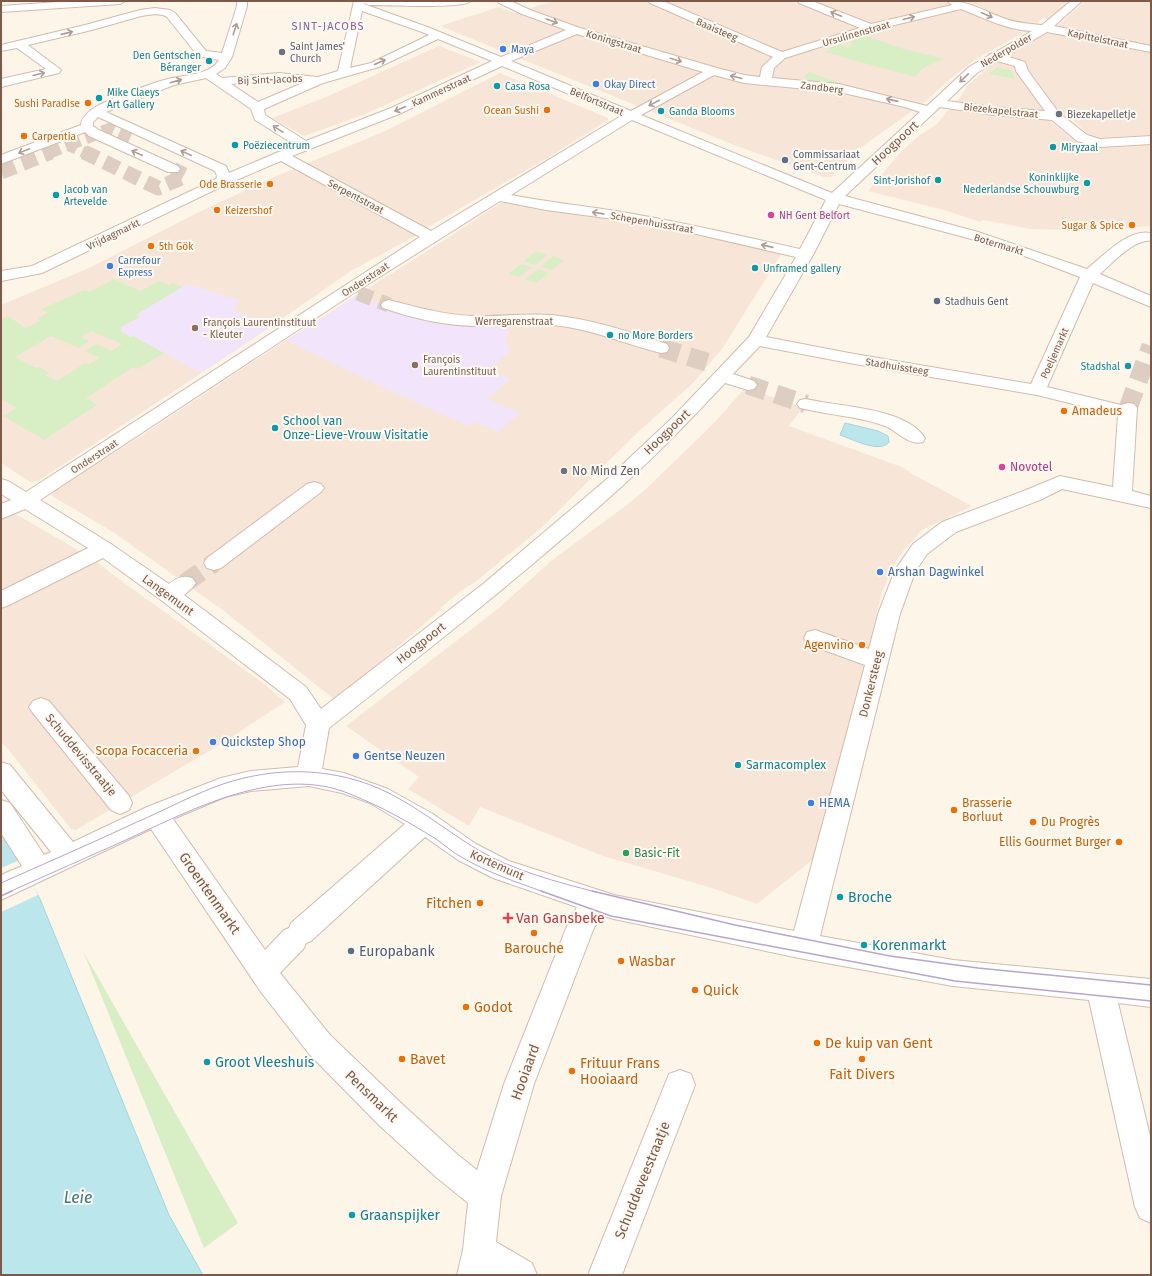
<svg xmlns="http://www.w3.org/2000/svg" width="1152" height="1276" viewBox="0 0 1152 1276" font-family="'Fira Sans',sans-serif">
  <rect width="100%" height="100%" fill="#fef5e9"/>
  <path fill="#f7e6d7" d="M554 1H944L994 23 1023 33 974 60 950 79 926 101 859 149 831 177H824L734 145 440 26 499 7 515 13Z
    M965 1H1070L1066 7 1049 20 1043 18 1037 23 1014 21Z
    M1085 1H1151V46L1056 27Z
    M1047 32 1151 53V135L1094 138 1091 137 1068 115 1062 116 1059 112 1000 109 956 103 968 85 995 62 1008 57Z
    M439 46 481 62 363 115 304 136 272 118 326 97Z
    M500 73 608 118V120L560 150H561L423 230 415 236 351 271 253 339 38 481 30 482 1 463V305L89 268 201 211 274 177 383 132Z
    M950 108 1046 118 1078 143 1103 148 1151 145V226L1094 231 1031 229 983 220 980 222 944 210 868 191 898 155 917 137 937 124Z
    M506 201 637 223 782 253 722 349 693 383 636 434 540 529 474 583 465 588 440 608 441 609 336 701 224 611 113 532 52 496 53 491 141 436 286 340 451 236 500 203Z
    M745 388 803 407 789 426 902 467 914 475 972 506 922 530 900 555 892 569 882 592 874 624 872 639 816 857 757 904 712 888 603 856 480 807 469 826 408 789 419 777 346 726 499 608 551 561 628 504 647 488 715 422Z
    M1 508 21 517 95 560 112 574 263 683 285 702 224 742 76 830 71 829 4 744 1 745Z"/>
  <path fill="#f2e5fb" d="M187 284 239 300 233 310 273 325 201 373 133 336 130 337 120 330 121 327 139 317 136 315Z
    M356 295 387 306 509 322 506 342 510 351 489 369 510 379 487 399 520 413 498 432 474 422 468 426 361 377 286 340 312 325Z"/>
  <path fill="#d8eec5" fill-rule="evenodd" d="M863 35 904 49 945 59 929 65 920 71 915 77 824 52 829 50 830 47 837 46 838 44 848 47 853 44 847 41 851 40V38Z
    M997 67 1012 71 1015 79 989 74Z
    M809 72 843 84C831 86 816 85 806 79L805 76Z
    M536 251 547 255 535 265 524 261Z
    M553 256 564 260 552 270 541 266Z
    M521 264 532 267 519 277 508 274Z
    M538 269 549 273 536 283 525 279Z
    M114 279 140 291 159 281 169 285 173 283 182 287 136 315 140 317 121 327 122 329 120 330 130 337 133 336 164 353 138 369 133 367 86 398 97 405 44 440 3 416 17 408 1 399V319L8 316 25 328 40 321 38 318 48 313 41 309 85 290 89 292ZM91 331 122 344 112 351 96 344 85 351 100 358 89 364 85 363 57 381 45 375 50 373 38 367 36 368 15 357 51 336 78 348 89 341 81 337Z
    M83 951 238 1223 204 1248Z"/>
  <path fill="#bbe6eb" stroke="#a0d7dd" d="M845 423 878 431 888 436 889 442C880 454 852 439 840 435Z
    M1 829 40 899 169 1215 203 1275H1Z"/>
  <path fill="#fef5e9" d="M20 860 38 895 1 912V868Z"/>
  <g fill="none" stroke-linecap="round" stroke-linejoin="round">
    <path stroke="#decec1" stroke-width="12" stroke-dasharray="12 6" stroke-linecap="butt" d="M69 145 109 129 131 139
      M49 153 69 145 86 153"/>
    <path stroke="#decec1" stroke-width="15" stroke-dasharray="15 8" stroke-linecap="butt" d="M84 152 158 188 186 176 173 169
      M1 172 51 152
      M358 293 389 305"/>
    <path stroke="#decec1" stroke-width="19" stroke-dasharray="19 10" stroke-linecap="butt" d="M661 348 710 363
      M748 385 806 404
      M1128 408 1151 346
      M185 583 214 563"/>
    <defs>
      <path id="minor" d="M73 1H125L120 4 1 12V6Z
        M237 1H247V6L232 57 225 68 216 74 222 78 279 73 318 77 338 71 354 1H471C465 9 384 5 369 5L364 3V4L430 28 501 57 566 30 522 14 499 3 498 1H511L530 10 580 28 717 68 744 75 760 77 762 67 773 57 650 3 649 1H663L782 52 860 28 799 3 798 1H812L871 24 952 5 947 1C969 1 982 10 1003 18 1016 23 1029 24 1042 25L1071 1H1082L1054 26 1151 46V52L1047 32 1006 56 1025 62 1028 71 1059 113 1087 135 1100 139 1151 136V144L1100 147 1077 141 1052 120 993 115 940 107 845 196 978 232 1087 269C1103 256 1129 228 1151 233V241C1135 238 1111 264 1100 274L1151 296V307L1093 283 1047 387 1121 405 1128 403 1134 404 1137 408 1132 491 1151 496V508L1062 489 1040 500 956 532 927 554 915 572 900 614 820 936 953 960 1151 979V1007L1118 1003 1151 1140V1223L1140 1218 1135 1207 1089 1000 953 986 804 959 614 919 601 915 593 930 534 1084 501 1196 496 1242 532 1263 537 1275H457L463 1250 468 1203 436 1177 380 1126 310 1055 261 992 151 829 1 900V875L22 866 1 833V800L10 803 44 855 51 852 1 790V762L10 765 73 842 147 807 221 778 251 771 298 767 306 725 290 699 161 600 103 558 9 605 1 608V591L88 548 25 509 1 519V504L11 500 1 494V479L8 481 26 492 420 237 281 161 227 184 42 273 1 281V271L32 266 216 179 217 176 215 171 98 117 93 122V126L99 130 178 166 180 169 178 172H168L89 136 85 132 1 164V155L81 125C81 119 86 114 91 110 102 101 152 83 168 79 184 75 210 75 219 60L198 56 167 17 163 15 155 14 141 16 92 30 28 45 61 70 59 73 1 87V79L46 69 17 48 1 51V45L85 25 140 10 155 8 170 10 175 13 206 51 222 53 237 6ZM961 9C984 18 1007 30 1032 31L994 53 990 54 988 56 969 67 927 106 839 84 772 78 774 68 785 58 874 30ZM362 11 422 32 429 35 371 63 350 68ZM577 34 703 72 631 111 511 61ZM438 39 492 61 391 108 306 141 265 115 264 109 323 83 379 67ZM997 61 1015 66 1016 71 1045 111 993 107 947 101 977 73ZM502 66 621 116 431 231 292 156 399 114ZM714 75 744 83 839 92 905 107 920 112 832 193 641 115ZM206 78 251 109 255 120 295 145 229 173 226 166 106 112 174 85ZM279 80 305 82 258 102 231 84ZM632 120 826 200 800 249C741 236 682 222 622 212 585 206 547 202 511 195ZM500 201 546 210 621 220 692 233 796 257 749 337 672 418 607 479 483 584 321 709 306 687 184 595 192 588 196 583 192 578C182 575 177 578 169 584L111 544 40 500 354 293ZM839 204 968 238 1030 258 1080 277 1031 384 849 353 766 337 813 255ZM760 346 849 363 1037 395 1118 415 1113 487 1060 476 1026 490 942 522 913 544 895 570 878 614 869 649 815 630 807 632 804 638 807 644 865 665 794 931 614 895 509 861 476 844 433 814 388 789 344 773 322 769 329 728C428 650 527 572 620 488 657 455 691 419 725 383L748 390 754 389 757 385 754 381 733 374ZM309 786 342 793 370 803 405 824 291 923 289 928 284 930 265 950 173 819 225 797 251 791ZM425 837 458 860 493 878 577 907 567 926 504 1084 477 1170 458 1155 402 1104 330 1035 280 973 304 948 306 943 311 941Z
        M389 300C417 307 443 315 473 316 499 317 525 313 552 315 591 319 630 332 667 344L669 348 667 352 661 353C624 344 590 328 552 325 525 322 499 326 473 326 442 325 412 318 383 308L381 305 383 302Z
        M806 399C839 407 905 407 925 438L923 442C908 446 898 431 885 426 859 416 827 415 800 408L797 404 800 400Z
        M314 482 321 484 324 488 321 492 221 568 214 570 207 568 204 563 207 558 307 484Z
        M41 698 49 701 129 796 132 803 129 810 120 814 111 810 33 713 29 707 33 701Z
        M680 1070 691 1074 695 1085 622 1275H588L669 1074Z"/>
    </defs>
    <use href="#minor" stroke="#d3bbad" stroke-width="2"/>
    <use href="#minor" fill="#fff" fill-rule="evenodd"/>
    <path stroke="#b7a5cb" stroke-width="1" d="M1 883C46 863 92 843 137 822 165 810 194 794 223 784 274 767 328 767 378 788 415 804 446 831 480 851 515 871 557 882 596 892
      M9 892C49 874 88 857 128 839 193 809 278 764 350 794 380 806 409 822 436 839 445 845 453 853 463 858 489 873 516 882 544 892"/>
    <path stroke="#b7a5cb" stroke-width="1.5" d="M541 891 611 916 955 981 1151 1001
      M592 891 735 925 890 956 978 968 1151 985
      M1 896 12 891"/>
  </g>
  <defs><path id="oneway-shaft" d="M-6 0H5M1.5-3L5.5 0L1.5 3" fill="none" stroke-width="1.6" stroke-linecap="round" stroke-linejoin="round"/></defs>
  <g stroke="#b09b92">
    <use href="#oneway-shaft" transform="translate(836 14) rotate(-158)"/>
    <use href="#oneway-shaft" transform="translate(987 15) rotate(23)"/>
    <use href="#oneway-shaft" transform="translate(909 18) rotate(-14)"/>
    <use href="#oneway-shaft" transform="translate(552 21) rotate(20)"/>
    <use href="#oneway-shaft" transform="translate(235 29) rotate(-72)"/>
    <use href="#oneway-shaft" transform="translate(67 33) rotate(-13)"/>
    <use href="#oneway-shaft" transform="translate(676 60) rotate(17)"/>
    <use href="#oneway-shaft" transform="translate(380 62) rotate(-24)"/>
    <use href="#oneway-shaft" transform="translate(39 74) rotate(-14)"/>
    <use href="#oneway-shaft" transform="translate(736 77) rotate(-166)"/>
    <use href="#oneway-shaft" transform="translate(964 78) rotate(136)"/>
    <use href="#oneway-shaft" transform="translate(176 81) rotate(-16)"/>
    <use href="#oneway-shaft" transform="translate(892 100) rotate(-167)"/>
    <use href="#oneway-shaft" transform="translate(654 103) rotate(152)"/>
    <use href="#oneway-shaft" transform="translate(400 109) rotate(156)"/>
    <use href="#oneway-shaft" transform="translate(278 129) rotate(-148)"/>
    <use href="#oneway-shaft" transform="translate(24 151) rotate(158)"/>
    <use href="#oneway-shaft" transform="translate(137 153) rotate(-155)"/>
    <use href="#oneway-shaft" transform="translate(186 153) rotate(-155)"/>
    <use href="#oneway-shaft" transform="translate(598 213) rotate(-172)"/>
    <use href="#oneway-shaft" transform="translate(767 246) rotate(-167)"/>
  </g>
  <g fill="#3f7fe0" stroke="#fff9f1" stroke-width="1.5">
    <circle cx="503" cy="49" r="4"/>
    <circle cx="596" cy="84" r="4"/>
    <circle cx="110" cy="266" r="4"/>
    <circle cx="880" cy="572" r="4"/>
    <circle cx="213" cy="742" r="4"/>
    <circle cx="356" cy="756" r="4"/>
    <circle cx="811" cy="803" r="4"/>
  </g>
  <g fill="#6b7280" stroke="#fff9f1" stroke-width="1.5">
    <circle cx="282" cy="52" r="4"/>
    <circle cx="1059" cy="114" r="4"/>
    <circle cx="564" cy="471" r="4"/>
  </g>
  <g fill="#0f9aa8" stroke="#fff9f1" stroke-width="1.5">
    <circle cx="209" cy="61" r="4"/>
    <circle cx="497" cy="86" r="4"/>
    <circle cx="99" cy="98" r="4"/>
    <circle cx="661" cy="111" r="4"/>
    <circle cx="235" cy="145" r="4"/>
    <circle cx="1053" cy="147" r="4"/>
    <circle cx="938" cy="180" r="4"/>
    <circle cx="1087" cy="183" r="4"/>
    <circle cx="56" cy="195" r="4"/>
    <circle cx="755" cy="268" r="4"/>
    <circle cx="610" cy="335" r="4"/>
    <circle cx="1128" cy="366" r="4"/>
    <circle cx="275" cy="428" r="4"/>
    <circle cx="738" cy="765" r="4"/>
    <circle cx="840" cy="897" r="4"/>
    <circle cx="864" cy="945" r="4"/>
    <circle cx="207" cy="1062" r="4"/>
    <circle cx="352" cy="1215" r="4"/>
  </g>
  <g fill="#e8710a" stroke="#fff9f1" stroke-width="1.5">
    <circle cx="88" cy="103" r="4"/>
    <circle cx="547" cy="110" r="4"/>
    <circle cx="24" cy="136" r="4"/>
    <circle cx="270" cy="184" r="4"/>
    <circle cx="217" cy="210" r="4"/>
    <circle cx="1132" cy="225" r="4"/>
    <circle cx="151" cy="246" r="4"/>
    <circle cx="1064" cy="411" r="4"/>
    <circle cx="862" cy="645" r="4"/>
    <circle cx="196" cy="751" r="4"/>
    <circle cx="954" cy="810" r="4"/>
    <circle cx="1033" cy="822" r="4"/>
    <circle cx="1119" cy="842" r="4"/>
    <circle cx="480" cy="903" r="4"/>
    <circle cx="534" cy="933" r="4"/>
    <circle cx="621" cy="961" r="4"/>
    <circle cx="695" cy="990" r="4"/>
    <circle cx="466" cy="1007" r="4"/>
    <circle cx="817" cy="1043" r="4"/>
    <circle cx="402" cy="1059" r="4"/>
    <circle cx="862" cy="1059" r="4"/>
    <circle cx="572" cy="1071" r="4"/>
  </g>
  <g fill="#5c6f8a" stroke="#fff9f1" stroke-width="1.5">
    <circle cx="785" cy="160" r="4"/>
    <circle cx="937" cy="301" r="4"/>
    <circle cx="351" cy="951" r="4"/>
  </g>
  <g fill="#d1479c" stroke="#fff9f1" stroke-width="1.5">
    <circle cx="771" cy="215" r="4"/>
    <circle cx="1002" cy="467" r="4"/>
  </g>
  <g fill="#8d6e63" stroke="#fff9f1" stroke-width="1.5">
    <circle cx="195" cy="328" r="4"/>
    <circle cx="415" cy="365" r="4"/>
  </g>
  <circle fill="#2e9e5b" stroke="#fff9f1" stroke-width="1.5" cx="626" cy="853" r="4"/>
  <path fill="#e0444e" stroke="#fff9f1" stroke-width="1.5" d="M506 912h4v4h4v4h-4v4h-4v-4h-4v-4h4z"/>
  <g text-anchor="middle" stroke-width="4" stroke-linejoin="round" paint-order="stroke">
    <g font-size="10" fill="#7c5949" stroke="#fff9f1">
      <text transform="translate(717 29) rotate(23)" y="4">Baaisteeg</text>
      <text transform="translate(856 33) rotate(-16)" y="4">Ursulinenstraat</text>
      <text transform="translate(1098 38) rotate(12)" y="4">Kapittelstraat</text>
      <text transform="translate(614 41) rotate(17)" y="4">Koningstraat</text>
      <text transform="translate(1006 50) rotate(-30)" y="4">Nederpolder</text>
      <text transform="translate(270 79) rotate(-2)" y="4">Bij Sint-Jacobs</text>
      <text transform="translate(822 87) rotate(7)" y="4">Zandberg</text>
      <text transform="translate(441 90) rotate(-25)" y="4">Kammerstraat</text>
      <text transform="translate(597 101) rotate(23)" y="4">Belfortstraat</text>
      <text transform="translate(1001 110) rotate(6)" y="4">Biezekapelstraat</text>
      <text transform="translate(356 196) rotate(28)" y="4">Serpentstraat</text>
      <text transform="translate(652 222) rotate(10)" y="4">Schepenhuisstraat</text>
      <text transform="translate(113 234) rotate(-26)" y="4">Vrijdagmarkt</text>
      <text transform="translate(999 244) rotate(17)" y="4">Botermarkt</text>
      <text transform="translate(365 279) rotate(-33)" y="4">Onderstraat</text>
      <text x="514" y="325">Werregarenstraat</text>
      <text transform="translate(1054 353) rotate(-66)" y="4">Poeljemarkt</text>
      <text transform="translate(897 366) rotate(9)" y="4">Stadhuissteeg</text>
      <text transform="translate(94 456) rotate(-33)" y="4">Onderstraat</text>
    </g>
    <g font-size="10" fill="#5b616d" stroke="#fff9f1" text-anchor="start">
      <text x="290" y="50">Saint James'<tspan x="290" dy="12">Church</tspan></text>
      <text x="1067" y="118">Biezekapelletje</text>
    </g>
    <g font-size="10" fill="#366cbe" stroke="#fff9f1" text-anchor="start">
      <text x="511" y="53">Maya</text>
      <text x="604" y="88">Okay Direct</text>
      <text x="118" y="264">Carrefour<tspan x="118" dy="12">Express</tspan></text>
    </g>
    <g font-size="10" fill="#0d838f" stroke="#fff9f1" text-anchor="start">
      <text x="201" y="59" text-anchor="end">Den Gentschen<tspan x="201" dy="12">Béranger</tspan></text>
      <text x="505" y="90">Casa Rosa</text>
      <text x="107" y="96">Mike Claeys<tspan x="107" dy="12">Art Gallery</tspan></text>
      <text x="669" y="115">Ganda Blooms</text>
      <text x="243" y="149">Poëziecentrum</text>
      <text x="1061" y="151">Miryzaal</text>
      <text x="1079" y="181" text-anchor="end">Koninklijke<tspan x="1079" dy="12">Nederlandse Schouwburg</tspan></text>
      <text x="930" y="184" text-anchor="end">Sint-Jorishof</text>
      <text x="64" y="193">Jacob van<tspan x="64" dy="12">Artevelde</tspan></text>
      <text x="763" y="272">Unframed gallery</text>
      <text x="618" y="339">no More Borders</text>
      <text x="1120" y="370" text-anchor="end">Stadshal</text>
    </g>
    <g font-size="10" fill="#c56008" stroke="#fff9f1" text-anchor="end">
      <text x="80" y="107">Sushi Paradise</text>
      <text x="539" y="114">Ocean Sushi</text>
      <text x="32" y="140" text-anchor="start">Carpentia</text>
      <text x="262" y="188">Ode Brasserie</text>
      <text x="225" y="214" text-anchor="start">Keizershof</text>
      <text x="1124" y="229">Sugar &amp; Spice</text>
      <text x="159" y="250" text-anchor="start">5th Gök</text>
    </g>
    <g font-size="10" fill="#4e5e75" stroke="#fff9f1" text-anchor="start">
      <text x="793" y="158">Commissariaat<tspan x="793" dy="12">Gent-Centrum</tspan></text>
      <text x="945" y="305">Stadhuis Gent</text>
    </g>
    <g font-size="10" fill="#b23c85" stroke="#fff9f1" text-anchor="start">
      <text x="779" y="219">NH Gent Belfort</text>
    </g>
    <g font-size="10" fill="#785e54" stroke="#fff9f1" text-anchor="start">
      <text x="203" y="326">François Laurentinstituut<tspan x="203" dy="12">- Kleuter</tspan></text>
      <text x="423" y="363">François<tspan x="423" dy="12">Laurentinstituut</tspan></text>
    </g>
    <g font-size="11" letter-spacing="1" fill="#89659f" stroke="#fff9f1">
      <text x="328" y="30">SINT-JACOBS</text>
    </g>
    <g font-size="12" fill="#7c5949" stroke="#fff9f1">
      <text transform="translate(895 143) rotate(-43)" y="4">Hoogpoort</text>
      <text transform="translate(667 432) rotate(-44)" y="4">Hoogpoort</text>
      <text transform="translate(168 595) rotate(36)" y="4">Langemunt</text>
      <text transform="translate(421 643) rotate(-38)" y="4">Hoogpoort</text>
      <text transform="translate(871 684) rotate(-76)" y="4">Donkersteeg</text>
      <text transform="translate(81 755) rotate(50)" y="4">Schuddevisstraatje</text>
      <text transform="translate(497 865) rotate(24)" y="4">Kortemunt</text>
    </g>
    <g font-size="12" fill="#c56008" stroke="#fff9f1" text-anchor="start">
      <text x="1072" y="415">Amadeus</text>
      <text x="854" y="649" text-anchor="end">Agenvino</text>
      <text x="188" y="755" text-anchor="end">Scopa Focacceria</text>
      <text x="962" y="807">Brasserie<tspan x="962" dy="14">Borluut</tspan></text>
      <text x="1041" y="826">Du Progrès</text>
      <text x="1111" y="846" text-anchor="end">Ellis Gourmet Burger</text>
    </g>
    <g font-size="12" fill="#0d838f" stroke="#fff9f1" text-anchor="start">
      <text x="283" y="425">School van<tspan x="283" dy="14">Onze-Lieve-Vrouw Visitatie</tspan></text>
      <text x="746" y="769">Sarmacomplex</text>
    </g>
    <g font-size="12" fill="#b23c85" stroke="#fff9f1" text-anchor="start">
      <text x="1010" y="471">Novotel</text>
    </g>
    <g font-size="12" fill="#5b616d" stroke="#fff9f1" text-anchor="start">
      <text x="572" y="475">No Mind Zen</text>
    </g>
    <g font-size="12" fill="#366cbe" stroke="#fff9f1" text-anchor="start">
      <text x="888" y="576">Arshan Dagwinkel</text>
      <text x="221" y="746">Quickstep Shop</text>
      <text x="364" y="760">Gentse Neuzen</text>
      <text x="819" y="807">HEMA</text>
    </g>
    <g font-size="12" fill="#27864d" stroke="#fff9f1" text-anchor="start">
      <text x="634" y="857">Basic-Fit</text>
    </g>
    <g font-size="14" fill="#7c5949" stroke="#fff9f1">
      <text transform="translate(210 893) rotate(55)" y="5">Groentenmarkt</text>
      <text transform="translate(525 1072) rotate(-70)" y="5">Hooiaard</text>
      <text transform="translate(372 1096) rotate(44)" y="5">Pensmarkt</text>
      <text transform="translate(642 1180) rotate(-68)" y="5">Schuddeveestraatje</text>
    </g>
    <g font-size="14" fill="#0d838f" stroke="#fff9f1" text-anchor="start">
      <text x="848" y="902">Broche</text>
      <text x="872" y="950">Korenmarkt</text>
      <text x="215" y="1067">Groot Vleeshuis</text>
      <text x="360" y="1220">Graanspijker</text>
    </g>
    <g font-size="14" fill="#c56008" stroke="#fff9f1" text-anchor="start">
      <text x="472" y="908" text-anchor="end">Fitchen</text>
      <text x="534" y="953" text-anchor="middle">Barouche</text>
      <text x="629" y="966">Wasbar</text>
      <text x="703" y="995">Quick</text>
      <text x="474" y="1012">Godot</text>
      <text x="825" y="1048">De kuip van Gent</text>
      <text x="410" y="1064">Bavet</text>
      <text x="580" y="1068">Frituur Frans<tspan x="580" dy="16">Hooiaard</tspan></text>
      <text x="862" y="1079" text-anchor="middle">Fait Divers</text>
    </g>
    <g font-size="14" fill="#be3a42" stroke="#fff9f1" text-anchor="start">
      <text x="516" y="923">Van Gansbeke</text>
    </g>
    <g font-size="14" fill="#4e5e75" stroke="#fff9f1" text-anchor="start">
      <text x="359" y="956">Europabank</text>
    </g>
    <g font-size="16" font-style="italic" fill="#3a7a82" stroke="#fff9f1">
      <text x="78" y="1203">Leie</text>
    </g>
  </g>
  <rect width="1152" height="1276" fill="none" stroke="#7c5949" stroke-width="4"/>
</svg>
